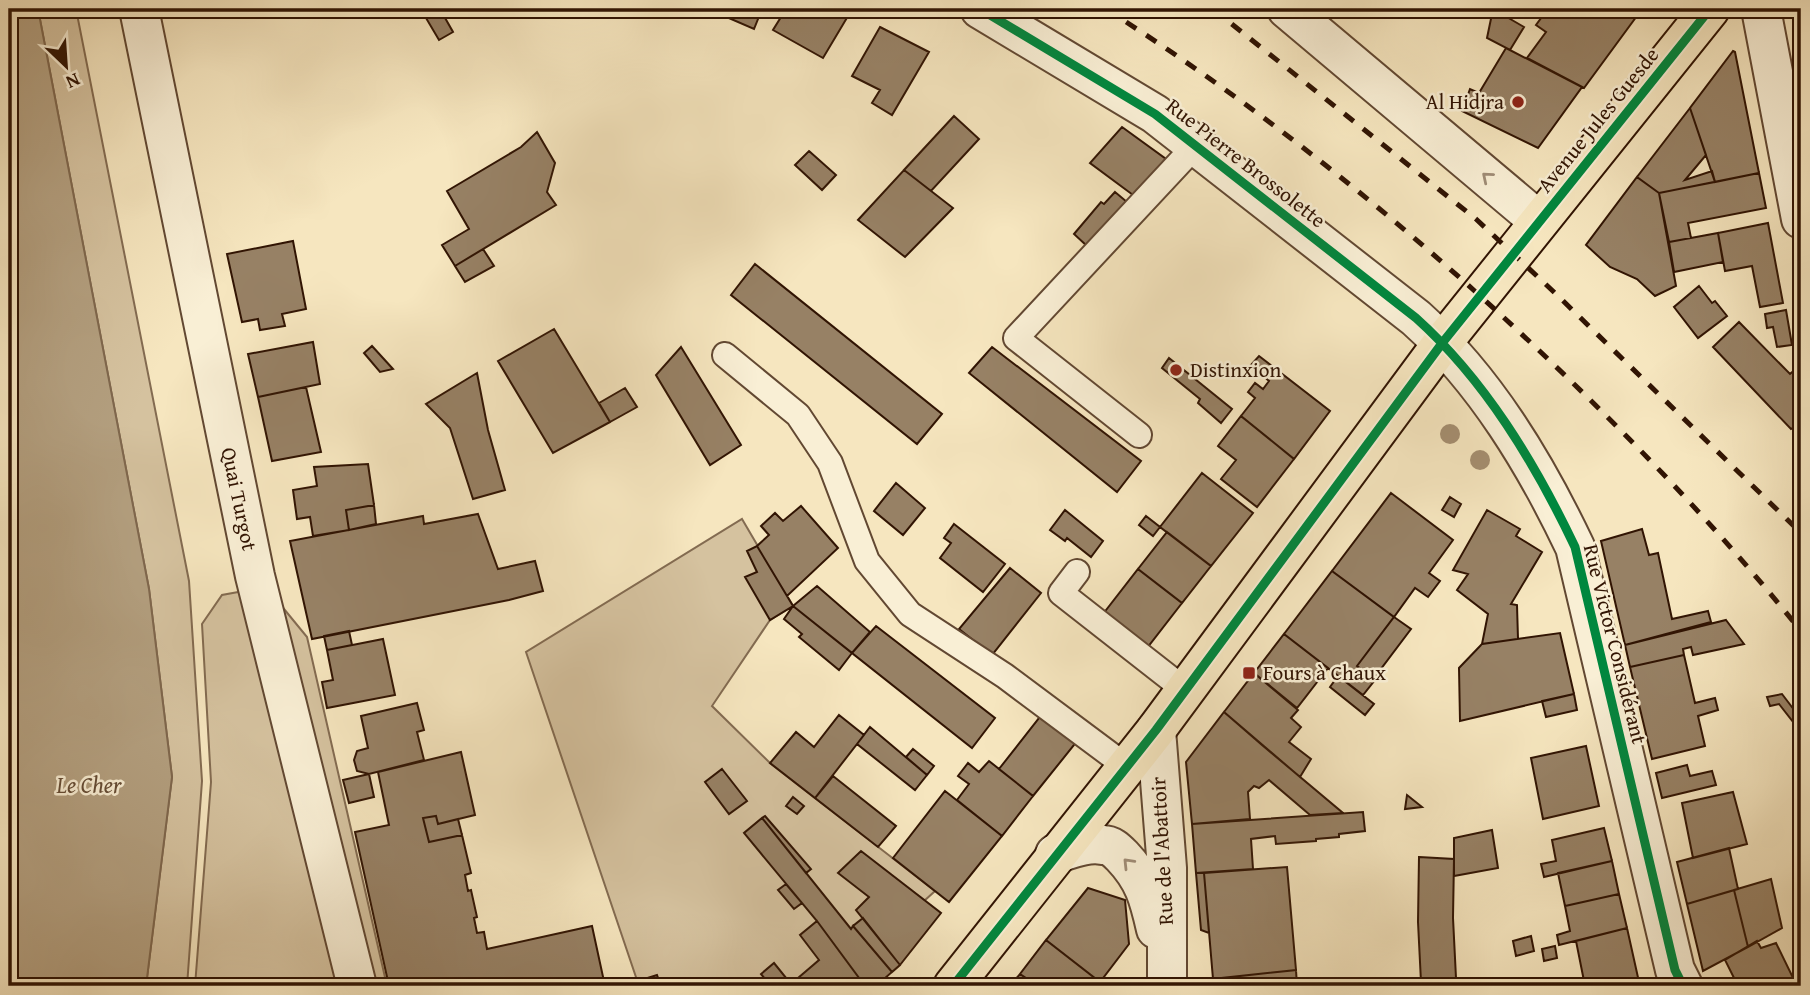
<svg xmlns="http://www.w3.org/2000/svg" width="1810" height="995" viewBox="0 0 1810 995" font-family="'Gentium Book Plus',serif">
  <rect width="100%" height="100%" fill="#f6e6bf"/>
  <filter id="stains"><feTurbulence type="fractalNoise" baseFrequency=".00286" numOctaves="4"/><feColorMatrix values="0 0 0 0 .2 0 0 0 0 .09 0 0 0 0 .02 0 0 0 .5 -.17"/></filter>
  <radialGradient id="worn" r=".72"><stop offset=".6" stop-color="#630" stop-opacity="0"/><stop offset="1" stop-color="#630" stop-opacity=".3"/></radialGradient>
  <path fill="#d5c29f" stroke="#836b51" stroke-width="2" d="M38 9H76L189 581 202 781 187 986H146L172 777 149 589Z
    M742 519 793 606 770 620 712 706 770 763 935 891 831 986H639L526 652Z
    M266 587 307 637 387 986H195L211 782 202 624 222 595Z"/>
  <path fill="#b39f7f" stroke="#7f674d" stroke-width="2" d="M9 9H38L149 589 172 777 146 986H9Z"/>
  <path fill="#978165" stroke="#311403" stroke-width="2" d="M197 9H228L198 15Z
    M428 9H440L453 32 439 40 426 18 432 15Z
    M708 9H762L754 29Z
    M786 9H846L851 11 823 58 773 30Z
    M1493 9 1524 27 1510 50 1487 38Z
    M1562 9H1642L1584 88 1527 58 1546 32 1536 25 1547 10 1557 16Z
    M880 27 929 52 892 115 872 103 880 90 852 76Z
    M1796 27H1801V56Z
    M1506 48 1582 87 1538 148 1462 111 1470 89 1479 93Z
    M1733 51 1735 52 1759 173 1715 182 1690 108Z
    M1690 108 1706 155 1685 180 1712 171 1715 182 1659 193 1637 177Z
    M954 116 979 139 931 191 904 170Z
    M1122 127 1166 159 1133 195 1090 163Z
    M537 132 555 163 547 192 556 205 455 266 442 245 469 229 447 191 521 147Z
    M809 151 836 175 822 190 795 165Z
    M904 170 953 208 905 257 858 220Z
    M1759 173 1766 208 1688 223 1691 238 1669 242 1659 193Z
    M1637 177 1659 193 1676 286 1655 296 1637 279 1610 267 1586 245Z
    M1115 192 1127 202 1087 246 1074 234 1101 202 1104 204Z
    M1768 223 1783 303 1760 307 1752 266 1725 271 1718 233Z
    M1718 233 1723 262 1674 272 1669 242Z
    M293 241 306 309 282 314 285 326 260 330 258 319 242 322 227 254Z
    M483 249 494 266 465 282 455 266Z
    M755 264 942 414 917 444 731 295Z
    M1699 286 1712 303 1715 301 1727 316 1698 338 1674 307Z
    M1786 310 1792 345 1777 347 1773 327 1767 328 1765 314Z
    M1739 322 1790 374 1797 368 1801 392V423L1791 429 1713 347Z
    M554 329 610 422 553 453 498 361Z
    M313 342 320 384 258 397 248 354Z
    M372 346 393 369 380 372 364 353Z
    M681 347 741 445 710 465 656 375Z
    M992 347 1141 461 1117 492 969 373Z
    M1259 356 1330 411 1294 459 1241 416 1255 398 1248 392 1255 383 1263 389 1269 381 1251 365Z
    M1169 358 1232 409 1221 423 1198 403 1200 399 1162 368Z
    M477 373 488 430 505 490 473 499 450 428 426 404Z
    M306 387 321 452 272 461 258 397Z
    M625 388 637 407 610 422 599 403Z
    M1241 416 1294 459 1257 507 1221 479 1236 460 1218 446Z
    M368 464 374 505 346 510 349 530 313 536 310 517 297 519 293 490 317 486 314 467Z
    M1202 473 1253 513 1211 566 1160 527Z
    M896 483 925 508 903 535 874 511Z
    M1391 493 1453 540 1429 573 1440 581 1428 597 1415 588 1394 617 1332 571Z
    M1450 497 1461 504 1454 517 1442 510Z
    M374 505 376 524 349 530 346 510Z
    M801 506 838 548 787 596 757 546 769 535 761 526 775 513 783 521Z
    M1065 510 1103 541 1091 557 1067 538 1065 541 1050 530Z
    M1487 510 1520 529 1516 536 1542 552 1511 604 1517 605 1518 639 1482 644 1488 614 1457 590 1468 574 1453 570Z
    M478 514 498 569 535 561 543 591 509 600 312 639 290 541 423 516 424 524Z
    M1146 516 1160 527 1153 536 1139 525Z
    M954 524 1005 564 983 592 940 558 951 543 944 538Z
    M1642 529 1649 555 1658 553 1672 619 1708 611 1711 622 1625 645 1601 541Z
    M1167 532 1211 566 1182 603 1138 569Z
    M757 546 793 606 770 620 745 577 757 572 747 551Z
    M1010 568 1041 593 992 655 959 629Z
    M1138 569 1182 603 1147 648 1103 614Z
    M1332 571 1394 617 1357 666 1375 680 1363 695 1284 634Z
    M817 586 870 632 852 653 793 606Z
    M793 606 852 653 839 670 799 637 802 634 784 619Z
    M1394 617 1411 629 1374 678 1357 666Z
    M1726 620 1744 644 1693 655 1691 647 1683 649 1684 655 1630 667 1625 645Z
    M876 626 995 718 972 748 852 653Z
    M349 631 352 645 327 650 324 636Z
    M1560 633 1574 694 1460 721 1459 668 1482 644Z
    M1284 634 1328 668 1297 708 1254 673Z
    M383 639 395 695 327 708 322 682 333 680 327 650Z
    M1684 655 1695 703 1715 698 1718 710 1698 716 1705 746 1652 759 1630 667Z
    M1254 673 1298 710 1291 718 1301 727 1289 742 1311 759 1300 777 1224 712Z
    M1338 676 1374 704 1365 715 1330 687Z
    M1574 694 1577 710 1546 717 1542 701Z
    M1782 694 1801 719V732L1779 704 1770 706 1767 697Z
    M417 703 424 730 417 732 424 760 369 774 357 771 354 760 357 751 368 748 361 716Z
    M1224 712 1262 745 1343 813 1310 815 1269 780 1259 788 1254 786 1248 792 1250 819 1192 824 1186 762Z
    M1043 713 1078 740 1033 796 999 769Z
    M839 715 864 735 815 798 770 763 796 732 814 747Z
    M870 727 927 775 915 790 857 744Z
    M1586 746 1599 806 1543 819 1531 758Z
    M913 749 934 766 927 775 906 757Z
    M461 752 475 815 438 824 436 816 423 818 429 842 462 835 471 873 465 875 468 891 471 890 477 917 474 918 477 933 484 932 487 949 592 926 605 986H389L355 832 389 825 378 772Z
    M989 761 1033 796 1002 836 957 800 969 784 958 776 968 763 979 772Z
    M1687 765 1690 776 1712 771 1716 785 1662 798 1656 773Z
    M722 769 747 801 729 814 705 782Z
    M369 774 374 797 349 803 343 780Z
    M833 776 896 826 878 847 815 798Z
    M945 791 1002 836 949 902 893 858Z
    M1733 792 1747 844 1693 858 1682 803Z
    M1407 795 1422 807 1405 809Z
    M793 797 804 806 797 814 786 806Z
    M1363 812 1365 831 1339 834V837L1316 839V841L1276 844 1275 836 1251 839 1253 869 1196 873 1192 824Z
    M436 816 438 824 458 819 462 835 429 842 423 818Z
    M765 816 811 869 806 873 762 818Z
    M762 818 851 929 853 926 892 972 876 986H865L817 921 744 833Z
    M1604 828 1612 861 1544 877 1541 864 1556 861 1552 840Z
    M1492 830 1498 868 1454 876V838Z
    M1729 848 1738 889 1687 904 1677 862Z
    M861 851 941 913 900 965 856 910 869 897 838 873Z
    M1419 857 1454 859 1453 918 1456 978 1421 982 1418 922Z
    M1612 861 1619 894 1565 906 1558 873Z
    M1287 867 1296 970 1213 979 1204 873Z
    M1196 873H1204L1209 933 1201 930Z
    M1771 879 1782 928 1748 947 1734 890Z
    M786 884 802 903 794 909 778 890Z
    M1088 888 1125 900 1129 944 1100 982 1046 940Z
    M1734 890 1748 947 1703 971 1687 904Z
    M1619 894 1627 928 1559 945 1557 935 1570 931 1565 906Z
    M863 918 900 965 892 972 853 926Z
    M817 921 865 986H792L791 984 819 960 800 935Z
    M1627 928 1639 982 1620 986H1585L1576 941Z
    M1531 936 1534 951 1516 956 1513 941Z
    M1046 940 1100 982 1106 986H1038L1020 974Z
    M1757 941 1761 948 1776 943 1797 986H1738L1725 960Z
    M1555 946 1557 958 1544 961 1542 949Z
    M774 963 791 984 792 986H771L761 974Z
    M1296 970 1297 986H1214L1213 979Z
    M1020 974 1038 986H1010Z
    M657 975 661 986H639L638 981Z"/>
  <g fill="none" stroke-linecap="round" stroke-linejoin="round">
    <defs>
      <path id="service" d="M725 355 798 415 830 463 867 561 910 614 1005 676 1127 767
        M1139 435 1016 338 1196 145
        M1077 572 1061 593 1185 690"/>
      <path id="minor" d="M139 9 255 576 357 986
        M980 9 1155 114 1416 318C1485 380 1535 463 1575 547L1675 970 1683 986
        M1287 9 1539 221
        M1761 9 1801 219
        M1156 730 1167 868V986
        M1055 854C1071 849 1087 842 1103 845 1111 845 1116 850 1122 856 1144 879 1149 898 1156 929"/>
      <path id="primary" d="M953 986 1156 730 1443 342 1710 9"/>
    </defs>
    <use href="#service" stroke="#624832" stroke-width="28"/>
    <use href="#minor" stroke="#624832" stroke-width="42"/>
    <use href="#primary" stroke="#311403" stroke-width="42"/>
    <use href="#service" stroke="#f9efd5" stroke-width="24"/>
    <use href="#minor" stroke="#f9efd5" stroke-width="38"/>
    <use href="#primary" stroke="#f6e6bf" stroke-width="38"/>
    <path stroke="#311403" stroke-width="5" stroke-dasharray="12 12" stroke-linecap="butt" d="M1106 9C1266 111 1412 229 1549 360 1638 445 1724 535 1801 631
      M1213 9 1476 219 1555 293 1801 533"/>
    <defs>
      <path id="cycleway" d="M980 9 1155 114 1416 318C1485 380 1535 463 1575 547L1675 970 1683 986
        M953 986 1156 730 1443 342 1710 9"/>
    </defs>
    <use href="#cycleway" stroke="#f9efd5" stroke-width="13"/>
    <use href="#cycleway" stroke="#00873e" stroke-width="9"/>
  </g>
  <g fill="#a58f71">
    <circle cx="1450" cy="434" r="10"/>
    <circle cx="1480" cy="460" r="10"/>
  </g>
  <defs><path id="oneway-chevron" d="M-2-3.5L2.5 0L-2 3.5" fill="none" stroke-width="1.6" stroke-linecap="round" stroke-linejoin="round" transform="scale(1.75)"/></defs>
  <g stroke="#9f8c76">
    <use href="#oneway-chevron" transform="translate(1487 177) rotate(-140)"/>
    <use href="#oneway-chevron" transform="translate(1128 863) rotate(-134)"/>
  </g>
  <g fill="#8f2418" stroke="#f9efd5" stroke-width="2.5">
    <circle cx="1518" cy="102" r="7"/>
    <circle cx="1176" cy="370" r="7"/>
    <rect x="1242" y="666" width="14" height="14" rx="3.5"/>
  </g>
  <g text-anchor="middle" stroke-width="5" stroke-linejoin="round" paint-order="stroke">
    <g font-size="21" fill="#311403" stroke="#f9efd5" text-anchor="start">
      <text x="1504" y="109" text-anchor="end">Al Hidjra</text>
      <text x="1190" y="377">Distinxion</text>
      <text x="1263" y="680">Fours à Chaux</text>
    </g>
    <g font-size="21" fill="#311403" stroke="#f9efd5">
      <text transform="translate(1598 120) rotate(-51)" y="7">Avenue Jules Guesde</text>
      <text transform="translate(1246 163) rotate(38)" y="7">Rue Pierre Brossolette</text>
      <text transform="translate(239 499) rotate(78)" y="7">Quai Turgot</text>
      <text transform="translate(1615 644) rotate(76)" y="7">Rue Victor Considérant</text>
      <text transform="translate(1162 851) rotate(-93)" y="7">Rue de l'Abattoir</text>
    </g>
    <g font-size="23" font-style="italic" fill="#654c35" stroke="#f9efd5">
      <text x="89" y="793">Le Cher</text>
    </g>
  </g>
  <rect width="1810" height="995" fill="none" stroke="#f6e6bf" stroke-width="35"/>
  <rect x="10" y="10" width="1789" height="974" fill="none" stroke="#311403" stroke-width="3.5"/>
  <rect x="18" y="18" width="1775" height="960" fill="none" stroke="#311403" stroke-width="2"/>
  <g transform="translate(66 66) rotate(155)" stroke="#f9efd5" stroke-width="5" paint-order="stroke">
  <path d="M0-5L12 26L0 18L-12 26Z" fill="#311403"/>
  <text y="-10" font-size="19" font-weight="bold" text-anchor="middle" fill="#311403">N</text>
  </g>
  <rect width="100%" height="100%" filter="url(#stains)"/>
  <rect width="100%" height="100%" fill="url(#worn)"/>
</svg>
